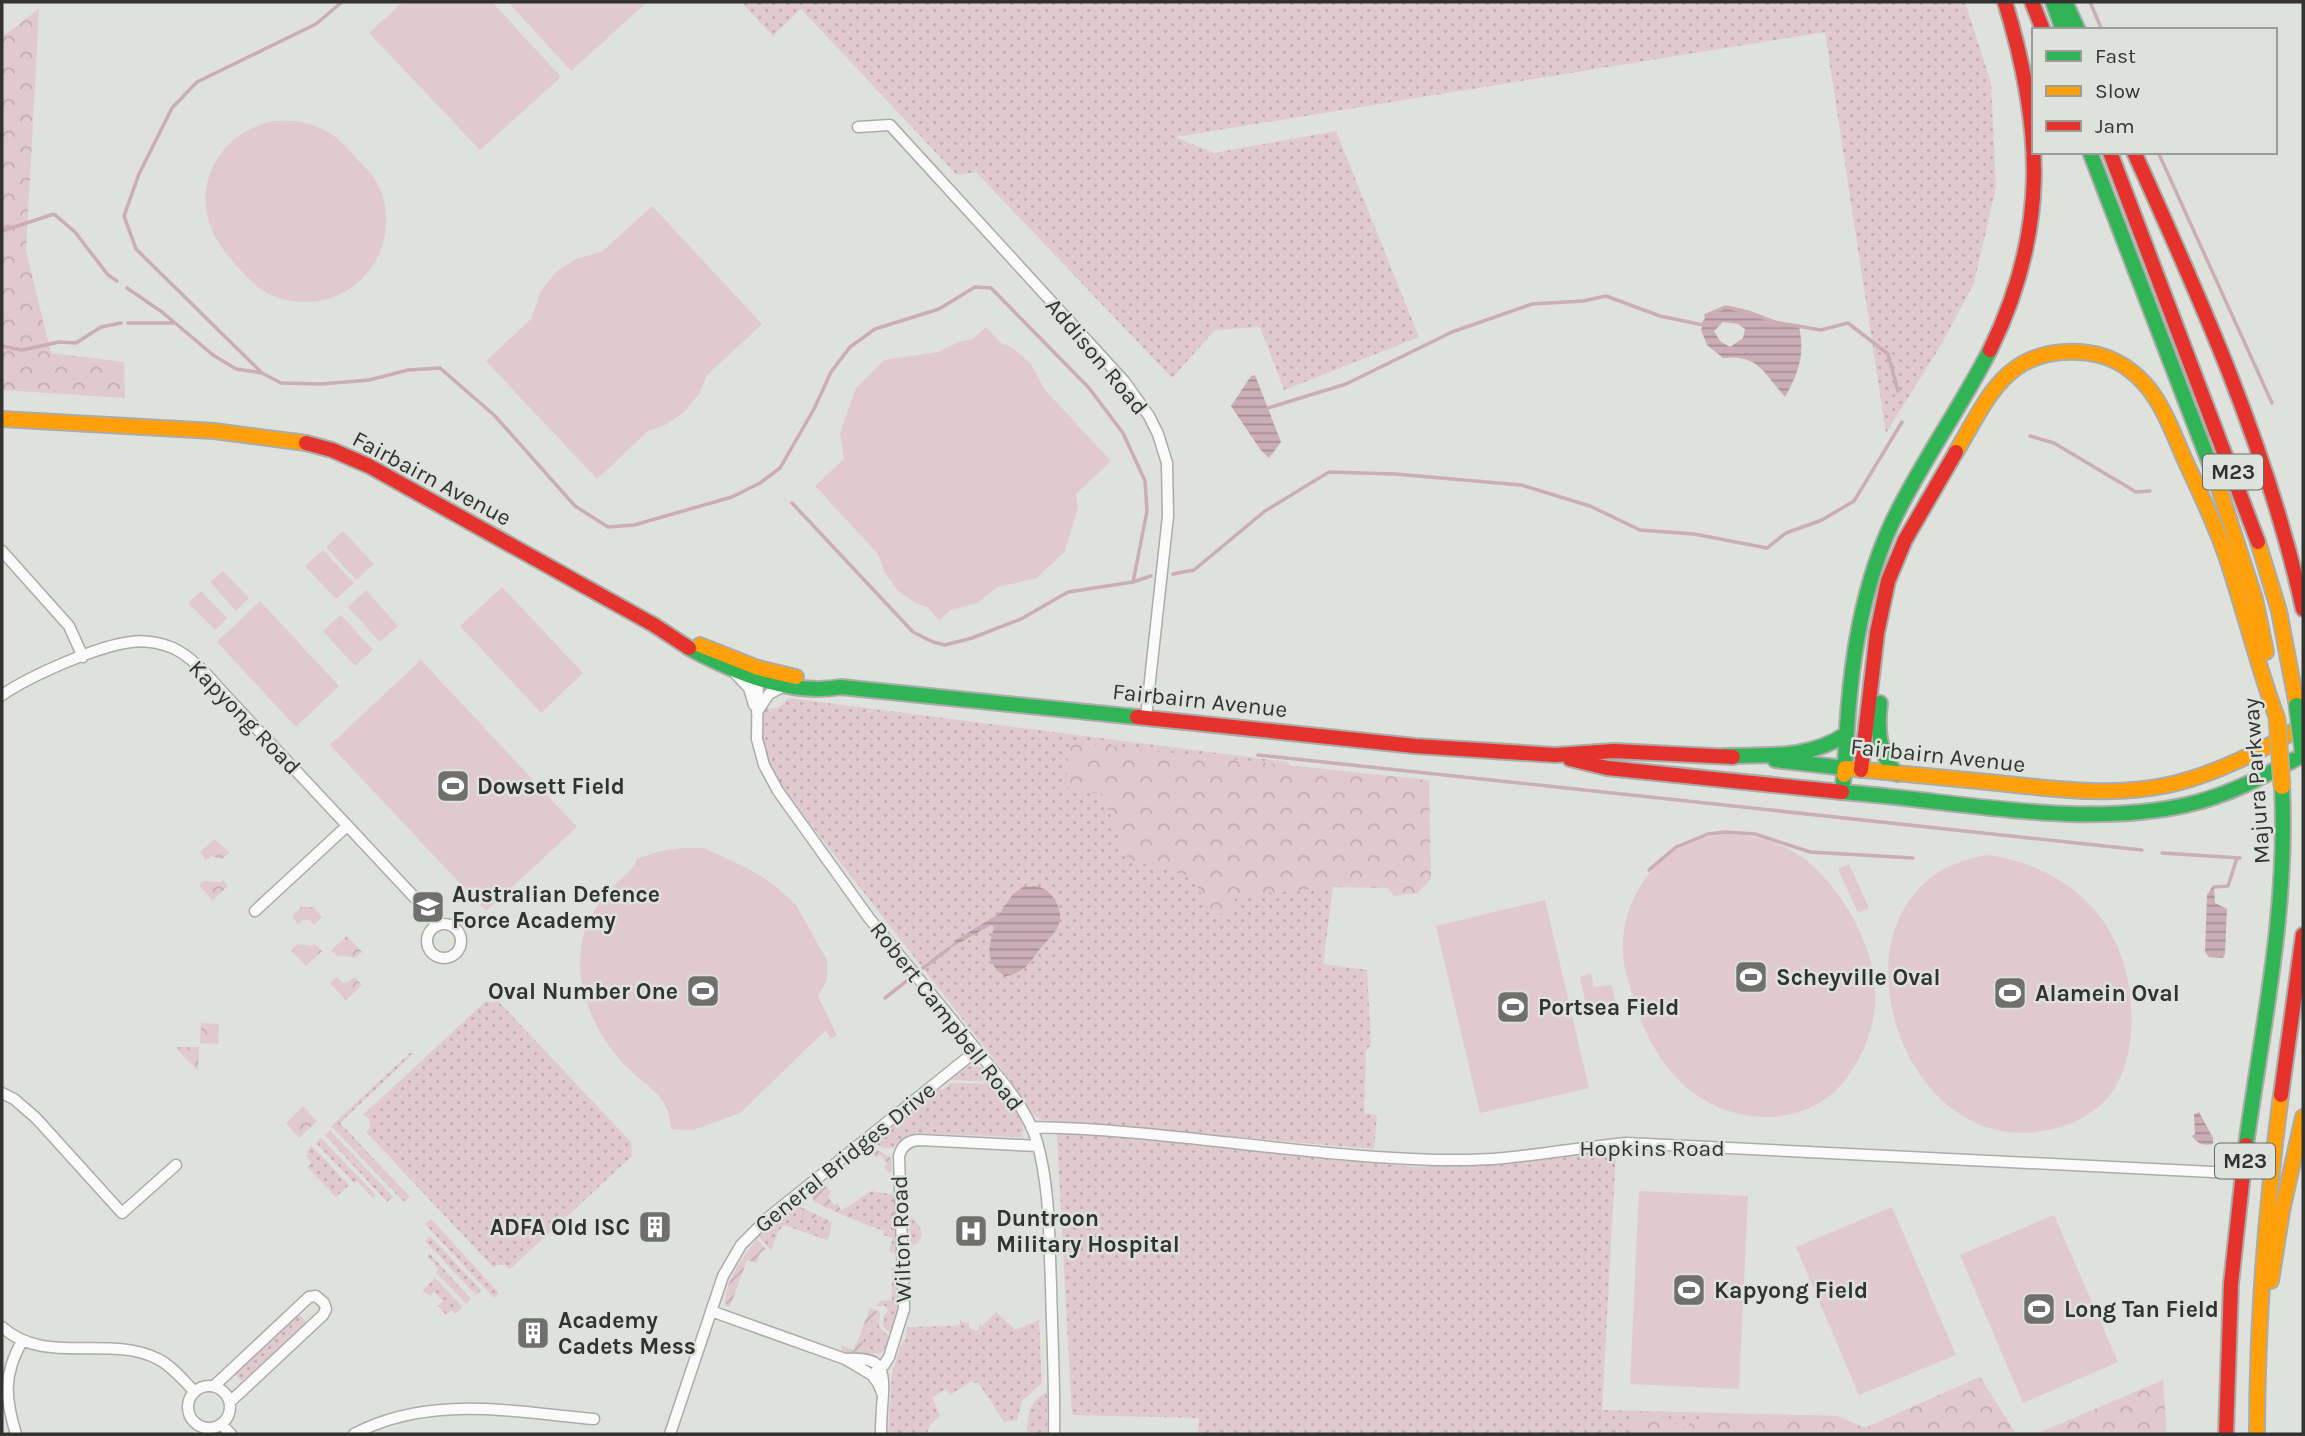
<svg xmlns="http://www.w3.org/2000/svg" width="2305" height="1436" viewBox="0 0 2305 1436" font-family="Karla,sans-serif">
  <defs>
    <pattern id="grass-dots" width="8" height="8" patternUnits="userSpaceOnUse" patternTransform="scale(1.75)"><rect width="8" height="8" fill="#e0c9cf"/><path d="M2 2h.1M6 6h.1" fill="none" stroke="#c1adb2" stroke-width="1.8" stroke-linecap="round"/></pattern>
    <pattern id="forest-crowns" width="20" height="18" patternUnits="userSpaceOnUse" patternTransform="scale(1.75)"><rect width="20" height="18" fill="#e0c9cf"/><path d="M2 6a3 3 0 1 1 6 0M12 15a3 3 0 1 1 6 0" fill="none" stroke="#c1adb2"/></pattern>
    <pattern id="garden-furrows" width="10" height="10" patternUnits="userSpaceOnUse" patternTransform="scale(1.75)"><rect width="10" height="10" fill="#e0c9cf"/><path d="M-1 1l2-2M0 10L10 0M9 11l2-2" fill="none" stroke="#c1adb2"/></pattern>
    <pattern id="water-rules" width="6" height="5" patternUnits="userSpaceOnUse" patternTransform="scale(1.75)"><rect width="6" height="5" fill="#cbadb6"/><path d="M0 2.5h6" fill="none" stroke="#a58d95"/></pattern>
  </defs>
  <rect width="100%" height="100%" fill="#dfe1dd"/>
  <path fill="url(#grass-dots)" d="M741 2H1965L1991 83 1996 187 1974 283 1941 345 1886 433 1825 32 1175 137 1214 153 1336 131 1419 337 1284 390 1260 327 1215 330 1172 378 976 172 957 175 801 9 773 36Z
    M788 698 1288 762 1321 830 1333 887 1323 964 1367 970 1371 1044 1366 1051 1364 1113 1377 1115 1374 1149 1042 1120 1031 1113 1011 1081 779 784C766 761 756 734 765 708 776 710 782 707 788 698Z
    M497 1000 631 1142 632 1156 510 1269 506 1265H497L494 1268 366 1132 370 1128 369 1119 363 1115 486 1001 492 1003Z
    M410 1053H414L340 1123 410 1197 404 1202 331 1126Z
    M968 1066H979L990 1074 982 1081 950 1080 943 1086 942 1085Z
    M990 1078H993C1002 1091 1031 1122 1021 1137L917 1133 903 1138 893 1148H883L872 1141 938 1087 942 1090 951 1083 984 1084Z
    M330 1130 393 1197 387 1202 325 1135Z
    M1059 1131 1413 1167 1506 1164 1616 1150 1602 1410 1837 1416 1865 1428 1980 1377 2016 1434H1198L1199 1418 1072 1415 1057 1138V1132Z
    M321 1138 376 1195 373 1198 357 1181 354 1183 316 1143Z
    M312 1146 349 1185 336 1197 307 1167 311 1163 306 1156 308 1154 306 1151Z
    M871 1191 895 1195 896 1254 889 1251 893 1238 883 1235 884 1231 864 1224 841 1211Z
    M801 1207 808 1216 825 1224 824 1229 830 1232 827 1240 784 1225 778 1232 771 1251 762 1240Z
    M910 1217 919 1225 922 1235 918 1243 911 1246 908 1219Z
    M431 1219 499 1293 494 1298 425 1224Z
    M430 1236 481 1290 476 1295 425 1241Z
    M430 1254 471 1299 466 1304 436 1272 439 1269 427 1256Z
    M892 1267 898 1269 899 1305 891 1334 883 1326 884 1314 888 1311 886 1306H875L881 1301 892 1300Z
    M435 1278 463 1307 455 1314 451 1310 446 1315 438 1306 443 1301 434 1292 430 1296 423 1290Z
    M297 1312 308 1324 248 1381 245 1378 242 1381 235 1374 238 1371 236 1369Z
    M996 1312 1015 1330 1039 1320 1042 1383 1022 1401 1017 1420 1004 1422 978 1382 974 1383 972 1381 950 1395 946 1389 932 1397 940 1416 930 1425 927 1434H888L892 1373 901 1345 906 1338 907 1327 954 1326 960 1325V1320L965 1323 969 1322V1328L979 1331V1324L982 1326Z
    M880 1315 879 1327 890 1338 888 1345 881 1353 859 1354 870 1321Z
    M1047 1392V1434H1027C1028 1415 1028 1401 1047 1392Z"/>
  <path fill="url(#forest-crowns)" d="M39 9 26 251 51 353 124 362 125 398 2 390V37Z
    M1069 742 1429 780 1431 879 1417 893 1394 896 1388 888 1333 887 1237 896 1225 916 1211 909 1191 876 1128 860 1102 794 1066 788Z
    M215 839 229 853 222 859 212 856 206 860 200 852Z
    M223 880 228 886 213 900 199 886 203 881 221 882Z
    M301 907H313L322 917 314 925 309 920H303L298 924 292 917Z
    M347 936 362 952 355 958 340 955 338 957 331 950Z
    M297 944 313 946 315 944 322 951 306 966 291 950Z
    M336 977 343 983 348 982 354 977 362 985 346 1000 330 983Z
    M201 1023 219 1024 218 1044 200 1043Z
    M175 1047H199L198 1071Z
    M303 1106 317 1121 299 1138 286 1123Z
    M1980 1377 2016 1434H1640L1630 1429 1632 1411 1665 1412 1672 1422 1685 1428 1695 1424 1705 1413 1837 1416 1865 1428Z
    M2163 1380 2167 1434H2036Z"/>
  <path fill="url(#garden-furrows)" d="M870 1146 891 1158 892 1171 889 1173 884 1167 887 1163 880 1155 876 1157 869 1147Z
    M824 1184 831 1192 828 1197 834 1205 837 1203 842 1212 856 1218 855 1220 814 1202 812 1192Z
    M797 1205 801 1207 762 1240 759 1237Z
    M803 1208 832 1222 830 1232 824 1229 825 1224 808 1216 802 1210Z
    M757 1239 766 1249 760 1253 757 1263 747 1260 730 1307 726 1305C721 1286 745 1254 757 1239Z
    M870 1308 880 1312V1315L870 1321 859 1354 844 1353 841 1349 842 1346 854 1350Z"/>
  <path fill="#e0c9cf" d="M403 2H492L561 77 480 150 369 33Z
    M508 2H647L571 71Z
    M273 121C289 120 305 121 320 128 335 134 346 146 356 158 362 164 369 171 374 178 393 206 389 247 368 272 342 304 296 311 262 290 253 284 246 276 239 268 210 239 194 202 215 163 227 140 248 127 273 121Z
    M652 206 762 324 707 375 699 394 684 412 665 425 648 431 597 479 486 361 531 319 541 291 556 272 576 259 603 251Z
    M986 327 1001 343 1014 349 1031 364 1045 390 1111 461 1076 494 1078 507 1065 551 1037 578 998 587 977 603 951 610 939 620 927 607 916 603 898 591 885 573 878 554 815 486 844 459 840 433 856 388 884 360 938 352 959 342 973 339Z
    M343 531 374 564 356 580 326 547Z
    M323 550 354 583 336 599 305 566Z
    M223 571 249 598 236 611 210 582Z
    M502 587 583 673 541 713 460 626Z
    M366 590 398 626 380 642 348 607Z
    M201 591 227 618 215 630 188 603Z
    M260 601 339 686 296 727 217 642Z
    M341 615 373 650 355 666 323 631Z
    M421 660 577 827 486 911 330 745Z
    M1728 834C1785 836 1822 864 1850 913 1883 969 1886 1026 1845 1080 1827 1104 1796 1117 1767 1117 1694 1116 1651 1061 1633 996 1629 983 1624 969 1623 955 1620 909 1646 863 1687 843 1700 837 1715 835 1728 834Z
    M684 848H704L749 869 773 884 796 905 827 960V980L818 996 837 1036 830 1039 826 1030 740 1113 693 1130 671 1129C668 1090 645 1088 622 1062 591 1028 569 974 586 928 592 911 604 896 617 883 625 875 633 870 637 859L660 851Z
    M1989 855C2071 868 2127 922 2131 1007 2133 1036 2129 1064 2114 1089 2099 1112 2074 1125 2048 1130 1890 1164 1813 879 1989 855Z
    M1849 864 1869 908 1858 913 1838 869Z
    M1545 900 1589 1088 1480 1113 1436 926Z
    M1591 973 1594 987 1612 985 1617 1013 1608 1017 1606 1012 1593 1015 1592 1005H1586L1580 977Z
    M1639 1191 1748 1196 1739 1389 1630 1384Z
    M1892 1207 1956 1355 1859 1395 1796 1247Z
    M2054 1215 2118 1362 2023 1403 1960 1255Z"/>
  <path fill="url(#water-rules)" fill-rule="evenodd" d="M1726 307C1751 312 1774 322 1799 326 1805 356 1799 371 1785 397 1764 373 1758 354 1723 358L1707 345 1701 330 1706 314ZM1723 322 1738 324 1745 329 1743 338 1730 347 1720 341 1714 331Z
    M1255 375 1281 442 1269 458 1260 449 1231 406 1251 376Z
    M1035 886C1046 888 1051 893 1056 902 1068 924 1052 935 1039 950 1029 964 1024 973 1005 976 985 964 988 948 994 927L991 925 947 950 956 940 1000 913 1013 894 1023 887Z
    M2212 887H2214L2215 903 2227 909 2225 954 2223 958 2209 957 2205 952 2207 895Z
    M2199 1112 2213 1138V1144C2203 1146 2198 1144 2192 1136L2195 1134 2194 1114Z"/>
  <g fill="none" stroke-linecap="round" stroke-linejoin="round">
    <path stroke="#cbadb6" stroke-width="3.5" d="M342 2 316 24 197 82 172 108 139 174 124 216 136 249 262 373 281 383 321 384 369 380 408 370 440 368 494 415 575 506 608 527 634 525 732 497 760 483 780 468 814 409 831 372 850 347 875 329 939 309 975 287 991 288 1089 388 1123 433 1145 481 1147 511 1133 582 1068 592 1021 619 972 638 945 645 933 642 913 632 792 503
      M2090 2 2102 30
      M2158 152 2272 403
      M2 231 54 214 75 232 108 275 117 281
      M127 288 162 312 213 355 236 369 262 373
      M1706 315 1726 307 1748 312 1774 322 1821 330 1848 323 1888 354 1898 391
      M128 323H175
      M2 346 22 350 59 342 76 343 101 327 121 323
      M1268 408 1346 384 1452 332 1532 304 1583 301 1606 296 1660 316 1703 325 1704 322
      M2030 436 2054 443 2136 492 2150 491
      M1173 574 1194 570 1265 511 1329 472 1395 474 1521 485 1590 506 1640 530 1694 534 1767 548 1786 533 1822 520 1854 501 1902 422
      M1133 582 1151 576
      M1258 755 2142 850
      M2162 853 2240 858
      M1649 870 1676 847 1708 834 1726 832 1755 834 1810 852 1913 858
      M2214 887 2228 886 2237 858
      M923 968 947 950
      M885 998 908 980"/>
    <path stroke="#bcbebb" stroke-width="10" stroke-dasharray="10 5" stroke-linecap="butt" d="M2241 1173 2275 1175"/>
    <defs>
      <path id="street" d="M858 127 890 125 1124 381 1149 416 1158 434 1167 463 1168 516 1146 717
        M2 551 69 626 83 657
        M733 671 749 688 754 705
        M758 673 757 739 764 765 778 791 869 918 1006 1086C1019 1103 1031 1121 1037 1142 1050 1187 1049 1238 1051 1285 1052 1335 1055 1384 1054 1434
        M2 695C30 676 97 646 131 642 145 640 160 643 173 648 196 659 212 681 228 698L429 913 437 926
        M757 712 769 694 786 685
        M255 911 347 826
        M427 941a17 17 0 1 1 34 0a17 17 0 1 1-34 0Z
        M2 1093 14 1099 36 1118 122 1213 176 1165
        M1031 1127C1147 1129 1261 1149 1376 1157 1418 1160 1462 1162 1504 1158 1545 1154 1585 1147 1626 1143L2233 1173
        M711 1311 845 1359 872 1375 878 1383 883 1395
        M2 1327C45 1366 109 1334 158 1359 172 1366 183 1380 194 1391
        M846 1359C876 1357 885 1363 883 1394 882 1407 881 1421 881 1434
        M872 1375 884 1365 889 1357 904 1309 899 1156C902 1145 909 1140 920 1140L1038 1146
        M188 1407a21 21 0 1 1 42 0a21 21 0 1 1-42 0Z
        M214 1386 309 1297 316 1296 324 1303 326 1309 323 1315 230 1402
        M221 1424 231 1434
        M16 1434C5 1398 3 1375 22 1341
        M354 1434C429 1394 514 1412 594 1419
        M670 1434 723 1276 741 1245 769 1217 977 1050"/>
      <path id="fast" d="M2053 2 2063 30
        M2065 2 2078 30
        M2090 152 2219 488
        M689 648C734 672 789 696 841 687L1137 717
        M1880 703C1877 729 1878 754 1897 774
        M1724 756C1765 755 1811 759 1846 734
        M1775 760 1845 768
        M1845 768C1848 685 1857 598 1892 523 1920 464 1960 409 1990 350
        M1844 775 1842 792C1953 800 2078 829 2186 805 2228 796 2266 775 2303 755
        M2246 1145C2263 1023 2288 911 2282 786"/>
      <path id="slow" d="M2 419 214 431 306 443
        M1956 452C1988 398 2006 348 2079 352 2104 353 2127 364 2144 383 2163 404 2173 433 2184 458 2201 495 2219 532 2231 571 2247 620 2259 670 2277 718
        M2219 488 2255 599 2266 652
        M2258 542 2279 611 2297 706
        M700 645 758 668 796 677
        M1844 775 1845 768C1896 773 1947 778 1998 783 2055 789 2111 797 2168 785 2211 776 2267 749 2303 725
        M2271 1281 2282 1211 2303 1117
        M2257 1434C2257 1320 2266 1208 2281 1095"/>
      <path id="jam" d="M2032 2 2043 30
        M2110 152 2258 542
        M2134 152C2201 300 2268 449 2303 609
        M1990 350C2049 230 2043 127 2005 2
        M306 443 332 450 369 466 654 625 689 648
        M1137 717 1415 746 1555 755 1614 751 1733 757
        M1570 759 1607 768 1842 792
        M1861 770 1877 633 1888 581 1905 540 1956 452
        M2281 1095 2303 935
        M2226 1434 2231 1284 2246 1145"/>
    </defs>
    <use href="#street" stroke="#aaaca9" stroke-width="13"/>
    <use href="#fast" stroke="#aaaca9" stroke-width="18"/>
    <use href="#slow" stroke="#aaaca9" stroke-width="18"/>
    <use href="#jam" stroke="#aaaca9" stroke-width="18"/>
    <use href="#street" stroke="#fafafa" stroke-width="10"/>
    <use href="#fast" stroke="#30b455" stroke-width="14"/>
    <use href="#slow" stroke="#ff9f0a" stroke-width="14"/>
    <use href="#jam" stroke="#e5322d" stroke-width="14"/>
    <defs>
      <path id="fast-bridge" d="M2297 706 2303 752"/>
      <path id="slow-bridge" d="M2277 718 2282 786"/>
    </defs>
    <use href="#fast-bridge" stroke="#aeb4a8" stroke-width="19" stroke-linecap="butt"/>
    <use href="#slow-bridge" stroke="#aeb4a8" stroke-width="19" stroke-linecap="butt"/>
    <use href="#fast-bridge" stroke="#30b455" stroke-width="16"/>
    <use href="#slow-bridge" stroke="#ff9f0a" stroke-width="16"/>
  </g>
  <defs>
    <symbol id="stadium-square" viewBox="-11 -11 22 22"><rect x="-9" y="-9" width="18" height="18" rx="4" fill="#6f706d" stroke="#dee2dc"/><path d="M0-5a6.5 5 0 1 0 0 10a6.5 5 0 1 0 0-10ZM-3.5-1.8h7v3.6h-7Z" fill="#fff"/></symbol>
    <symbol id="university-square" viewBox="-11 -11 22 22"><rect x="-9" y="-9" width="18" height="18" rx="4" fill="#6f706d" stroke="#dee2dc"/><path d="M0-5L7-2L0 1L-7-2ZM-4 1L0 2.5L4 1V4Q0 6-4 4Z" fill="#fff"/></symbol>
    <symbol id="building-square" viewBox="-11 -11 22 22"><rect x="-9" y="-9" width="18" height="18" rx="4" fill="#6f706d" stroke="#dee2dc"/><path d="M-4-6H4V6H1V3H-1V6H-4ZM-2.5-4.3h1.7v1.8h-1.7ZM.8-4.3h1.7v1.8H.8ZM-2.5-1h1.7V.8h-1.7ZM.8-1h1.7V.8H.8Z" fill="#fff"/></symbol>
    <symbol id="hospital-square" viewBox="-11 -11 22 22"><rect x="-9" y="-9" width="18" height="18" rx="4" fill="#6f706d" stroke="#dee2dc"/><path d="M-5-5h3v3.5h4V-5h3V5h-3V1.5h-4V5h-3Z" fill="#fff"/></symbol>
  </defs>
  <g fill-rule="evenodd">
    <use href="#stadium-square" x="434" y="767" width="38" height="38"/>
    <use href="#university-square" x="409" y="888" width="38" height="38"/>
    <use href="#stadium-square" x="1732" y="958" width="38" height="38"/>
    <use href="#stadium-square" x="684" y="972" width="38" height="38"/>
    <use href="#stadium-square" x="1991" y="974" width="38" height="38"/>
    <use href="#stadium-square" x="1494" y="988" width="38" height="38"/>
    <use href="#building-square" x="636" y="1208" width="38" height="38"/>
    <use href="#hospital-square" x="952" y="1212" width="38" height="38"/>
    <use href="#stadium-square" x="1670" y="1271" width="38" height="38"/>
    <use href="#stadium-square" x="2020" y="1290" width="38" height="38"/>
    <use href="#building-square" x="514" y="1314" width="38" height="38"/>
  </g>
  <g text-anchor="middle" stroke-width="5" stroke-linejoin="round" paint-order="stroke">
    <g fill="#dee2dc" stroke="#666864" stroke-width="2">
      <rect x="2203" y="454.5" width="60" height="35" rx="5"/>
      <rect x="2215" y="1143.5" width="60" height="35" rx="5"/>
    </g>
    <g font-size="21" font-weight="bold" fill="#323331">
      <text x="2233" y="479">M23</text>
      <text x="2245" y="1168">M23</text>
    </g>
    <g font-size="23" fill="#323331" stroke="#dee2dc">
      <text transform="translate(1097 356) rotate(50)" y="8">Addison Road</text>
      <text transform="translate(432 478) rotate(28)" y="8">Fairbairn Avenue</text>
      <text transform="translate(1200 700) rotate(6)" y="8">Fairbairn Avenue</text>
      <text transform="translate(245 717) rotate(46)" y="8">Kapyong Road</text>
      <text transform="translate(1938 755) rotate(6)" y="8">Fairbairn Avenue</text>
      <text transform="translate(2256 781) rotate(-94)" y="8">Majura Parkway</text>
      <text transform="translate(947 1016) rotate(52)" y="8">Robert Campbell Road</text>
      <text x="1652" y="1156">Hopkins Road</text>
      <text transform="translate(845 1157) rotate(-39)" y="8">General Bridges Drive</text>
      <text transform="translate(901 1239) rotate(-92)" y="8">Wilton Road</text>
    </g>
    <g font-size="23" font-weight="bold" fill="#323331" stroke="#dee2dc" text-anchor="start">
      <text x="477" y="794">Dowsett Field</text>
      <text x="452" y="902">Australian Defence<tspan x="452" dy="26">Force Academy</tspan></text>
      <text x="1776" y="985">Scheyville Oval</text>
      <text x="678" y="999" text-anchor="end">Oval Number One</text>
      <text x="2035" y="1001">Alamein Oval</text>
      <text x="1538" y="1015">Portsea Field</text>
      <text x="996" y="1226">Duntroon<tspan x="996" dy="26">Military Hospital</tspan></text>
      <text x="630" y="1235" text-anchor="end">ADFA Old ISC</text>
      <text x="1714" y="1298">Kapyong Field</text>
      <text x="2064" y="1317">Long Tan Field</text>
      <text x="558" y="1328">Academy<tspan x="558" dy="26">Cadets Mess</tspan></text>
    </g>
  </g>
  <rect width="2305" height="1436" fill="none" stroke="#323331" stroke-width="7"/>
  <rect x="2032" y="28" width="245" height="126" fill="#dee2dc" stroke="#999c98" stroke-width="2"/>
  <rect x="2046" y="51" width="35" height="10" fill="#30b455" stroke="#999c98" stroke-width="2"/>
  <text x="2095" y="63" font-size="21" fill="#323331">Fast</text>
  <rect x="2046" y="86" width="35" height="10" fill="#ff9f0a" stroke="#999c98" stroke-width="2"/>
  <text x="2095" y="98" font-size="21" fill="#323331">Slow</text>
  <rect x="2046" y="121" width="35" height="10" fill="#e5322d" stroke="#999c98" stroke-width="2"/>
  <text x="2095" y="133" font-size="21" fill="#323331">Jam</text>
</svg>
